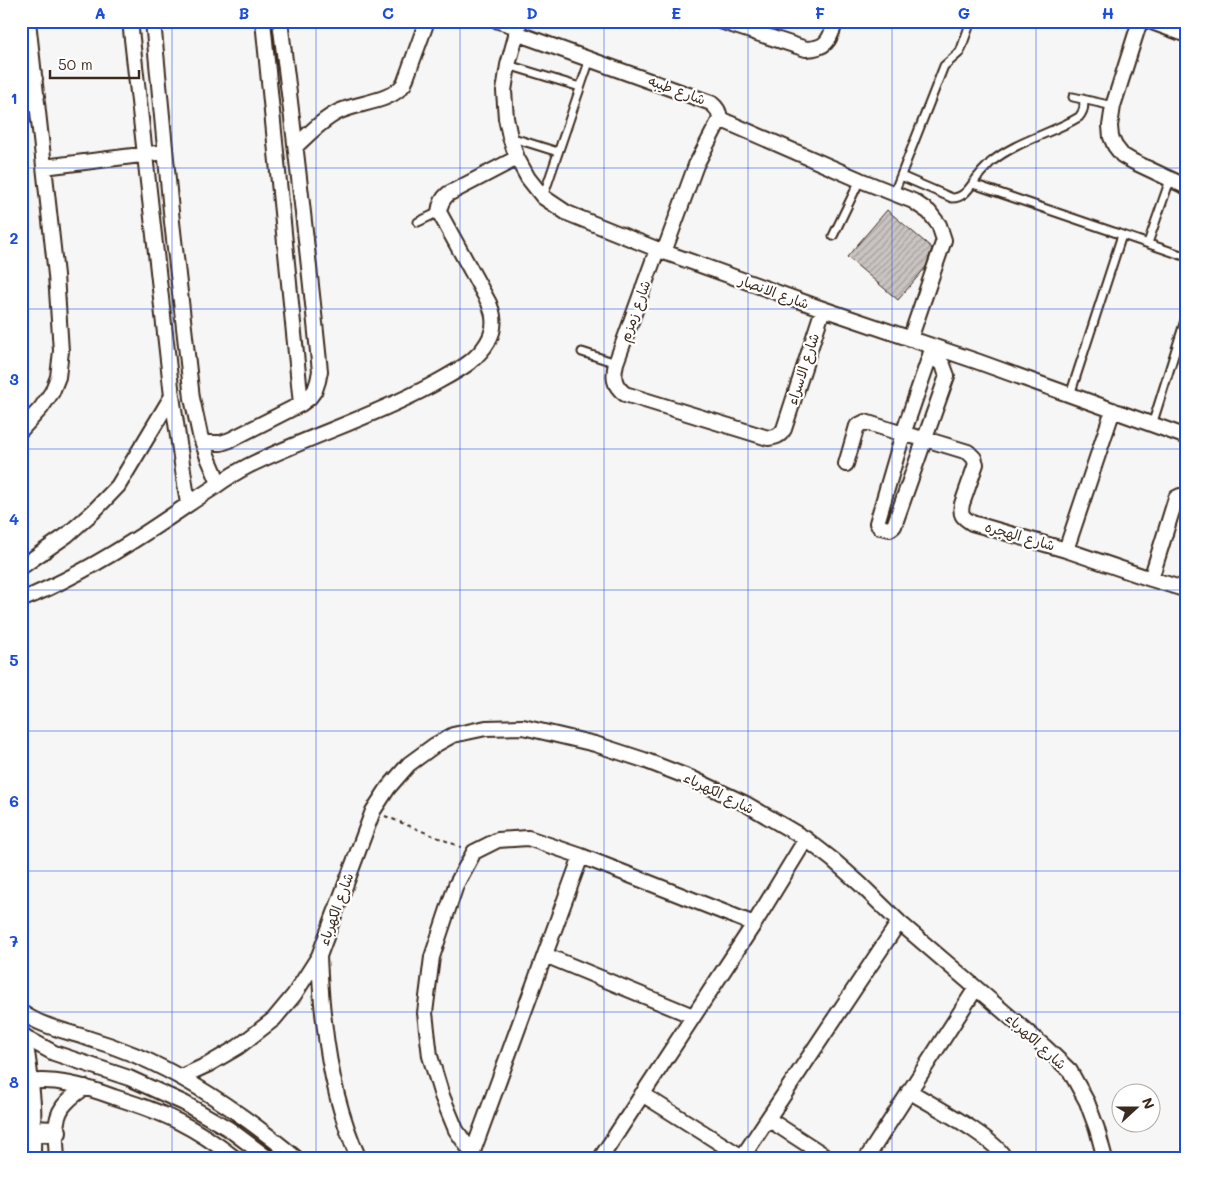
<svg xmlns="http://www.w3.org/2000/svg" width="1208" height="1180" viewBox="0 0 1208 1180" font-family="Mali,'Playpen Sans Arabic',sans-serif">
  <defs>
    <pattern id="building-hatch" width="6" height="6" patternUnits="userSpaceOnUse" patternTransform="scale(1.25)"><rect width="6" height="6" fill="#c9c3c1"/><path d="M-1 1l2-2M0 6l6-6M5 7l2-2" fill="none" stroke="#a49f9c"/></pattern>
  </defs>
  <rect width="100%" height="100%" fill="#f7f6f6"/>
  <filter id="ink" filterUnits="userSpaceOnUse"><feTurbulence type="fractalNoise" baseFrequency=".02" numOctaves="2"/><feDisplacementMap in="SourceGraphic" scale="10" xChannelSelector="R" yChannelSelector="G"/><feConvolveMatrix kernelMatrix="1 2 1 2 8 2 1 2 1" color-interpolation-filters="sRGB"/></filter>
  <g filter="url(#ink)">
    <path fill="url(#building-hatch)" stroke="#3b2a1e" d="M887 210 932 248 926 267 898 300 847 257Z"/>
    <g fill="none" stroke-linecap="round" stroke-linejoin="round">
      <defs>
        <path id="service" d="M508 65 580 87
          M1073 97 1113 106
          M510 137 558 152
          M901 176 952 198C966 198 971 184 980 174 983 170 987 167 990 163 1016 141 1051 134 1079 117 1084 111 1085 106 1083 99
          M973 184 1187 257
          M894 193 944 66 960 52 971 21
          M543 197 590 59
          M418 222 439 212
          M833 236 860 180
          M1148 243 1170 180
          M582 352 616 363
          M1070 395 1122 235
          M1152 425 1187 314"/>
        <path id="minor" d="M130 21 172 396 188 504
          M153 21 172 222 192 398 200 435 207 455 219 483
          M263 21 301 404
          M498 21 518 27
          M520 21 508 65 504 91 506 118 510 137 517 158 528 178 543 197 567 213 664 252 823 309 979 362 1187 437
          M720 21 806 49C828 48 829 40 836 21
          M1140 21 1113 106 1110 126 1111 137 1115 146 1122 155 1132 161 1187 187
          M1149 21 1187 35
          M516 33 711 103C717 108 719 111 720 119L696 165 664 252
          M21 91 35 79
          M21 108 37 96
          M720 119 860 180 913 201 929 212 939 225 944 240 910 339
          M296 146C309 134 322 120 338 112 358 102 390 103 404 84L427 21
          M44 167 165 152
          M657 250 616 363C613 377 613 385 625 394L768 438C776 437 780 436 784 429L823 309
          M930 355 943 365 947 376 894 526 890 529 880 527 877 523 903 434 933 347
          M21 430 41 408 52 392 58 377 61 351 56 275 28 21
          M203 443H221L230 440 301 404 309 398 315 390 318 381 320 371C308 254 295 138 280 21
          M846 464 857 426 865 422 903 434 925 439 968 452 974 458 976 464 962 504C960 515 962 517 972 523L1066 550 1151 579 1187 590
          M1066 550 1113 410
          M21 567 67 535 93 512 118 486 172 396
          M1151 579 1176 498 1180 496H1187
          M21 600C66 582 107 558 147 532 169 518 191 502 213 488 224 480 236 472 248 466 307 437 370 418 428 387 442 379 457 372 470 362 483 351 496 335 493 317 493 312 490 307 489 303L439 212C440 204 442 199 448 194L517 158
          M545 955 693 1016
          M319 956C320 978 321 1000 324 1021 329 1067 340 1117 359 1159
          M21 1012C41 1026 62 1030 84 1037 101 1042 118 1048 135 1055 194 1080 248 1118 297 1159
          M21 1035 54 1053 129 1078 184 1103 229 1129 269 1159
          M181 1077 209 1064 238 1047 274 1019 294 995 319 956 373 811 388 788 409 764 435 745 453 735 486 728 523 727 595 744 644 760 693 779 746 804 806 839 833 860 860 884 899 922 1045 1047 1070 1071 1087 1102 1097 1129 1105 1159
          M21 1083C54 1077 84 1086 114 1097 136 1104 158 1111 179 1122 199 1132 218 1145 236 1159
          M909 1091C930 1104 996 1138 1005 1159
          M642 1094 742 1157
          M768 1119 830 1159
          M472 1154 581 856
          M57 1159C56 1140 52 1116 67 1102 72 1096 79 1092 85 1087
          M476 1159 456 1130 442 1096 430 1056 425 1013 432 957 456 885 474 852 498 840 528 838 581 856 754 924
          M600 1159 754 924 806 839
          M741 1159 899 922
          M866 1159 976 988"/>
        <path id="secondary" d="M21 1037C26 1059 28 1081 30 1104 31 1122 30 1140 30 1159
          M30 1131 56 1132"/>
      </defs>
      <use href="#service" stroke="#3b2a1e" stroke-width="11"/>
      <use href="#minor" stroke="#3b2a1e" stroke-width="18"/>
      <use href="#secondary" stroke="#3b2a1e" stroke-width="24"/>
      <path stroke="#3b2a1e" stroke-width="2" stroke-dasharray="4 4" stroke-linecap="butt" d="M385 816 461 847"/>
      <use href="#service" stroke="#fff" stroke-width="7"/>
      <use href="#minor" stroke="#fff" stroke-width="14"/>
      <use href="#secondary" stroke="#fff" stroke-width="20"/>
    </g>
  </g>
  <path fill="none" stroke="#1d4ed8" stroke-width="1" stroke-opacity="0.55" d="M172 21V1159M316 21V1159M460 21V1159M604 21V1159M748 21V1159M892 21V1159M1036 21V1159M21 168H1187M21 309H1187M21 449H1187M21 590H1187M21 731H1187M21 871H1187M21 1012H1187"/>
  <g text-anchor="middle" stroke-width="4.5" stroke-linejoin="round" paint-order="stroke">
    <g font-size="14" fill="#3b2a1e" stroke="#fff">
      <text transform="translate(677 90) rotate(20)" y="5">شارع طيبه</text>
      <text transform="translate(774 292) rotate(20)" y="5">شارع الانصار</text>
      <text transform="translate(635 311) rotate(-70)" y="5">شارع زمزم</text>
      <text transform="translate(803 369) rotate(-72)" y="5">شارع الاسراء</text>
      <text transform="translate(1020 536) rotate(16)" y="5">شارع الهجره</text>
      <text transform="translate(719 793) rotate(26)" y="5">شارع الكهرباء</text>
      <text transform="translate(336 909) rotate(-70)" y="5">شارع الكهرباء</text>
      <text transform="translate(1036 1041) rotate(42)" y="5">شارع الكهرباء</text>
    </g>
  </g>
  <rect width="1208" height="1180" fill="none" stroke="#fff" stroke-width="55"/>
  <g transform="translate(1136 1108) rotate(69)"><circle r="24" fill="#ffffff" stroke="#b1aaa5"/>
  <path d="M0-4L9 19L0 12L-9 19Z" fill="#3b2a1e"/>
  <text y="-8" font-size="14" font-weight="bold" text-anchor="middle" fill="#3b2a1e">N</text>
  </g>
  <path d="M50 70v8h89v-8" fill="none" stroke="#3b2a1e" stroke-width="2.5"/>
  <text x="58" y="70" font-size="15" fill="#3b2a1e" stroke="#ffffff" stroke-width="4" paint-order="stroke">50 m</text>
  <rect x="28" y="28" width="1152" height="1124" fill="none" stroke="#1d4ed8" stroke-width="2"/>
  <g font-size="16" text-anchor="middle" font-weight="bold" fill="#1d4ed8">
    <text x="100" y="19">A</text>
    <text x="244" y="19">B</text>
    <text x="388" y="19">C</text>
    <text x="532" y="19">D</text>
    <text x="676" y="19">E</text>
    <text x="820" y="19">F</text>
    <text x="964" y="19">G</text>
    <text x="1108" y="19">H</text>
    <text x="14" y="104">1</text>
    <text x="14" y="244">2</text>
    <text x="14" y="385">3</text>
    <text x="14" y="525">4</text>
    <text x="14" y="666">5</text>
    <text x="14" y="807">6</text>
    <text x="14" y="947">7</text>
    <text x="14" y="1088">8</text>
  </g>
</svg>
